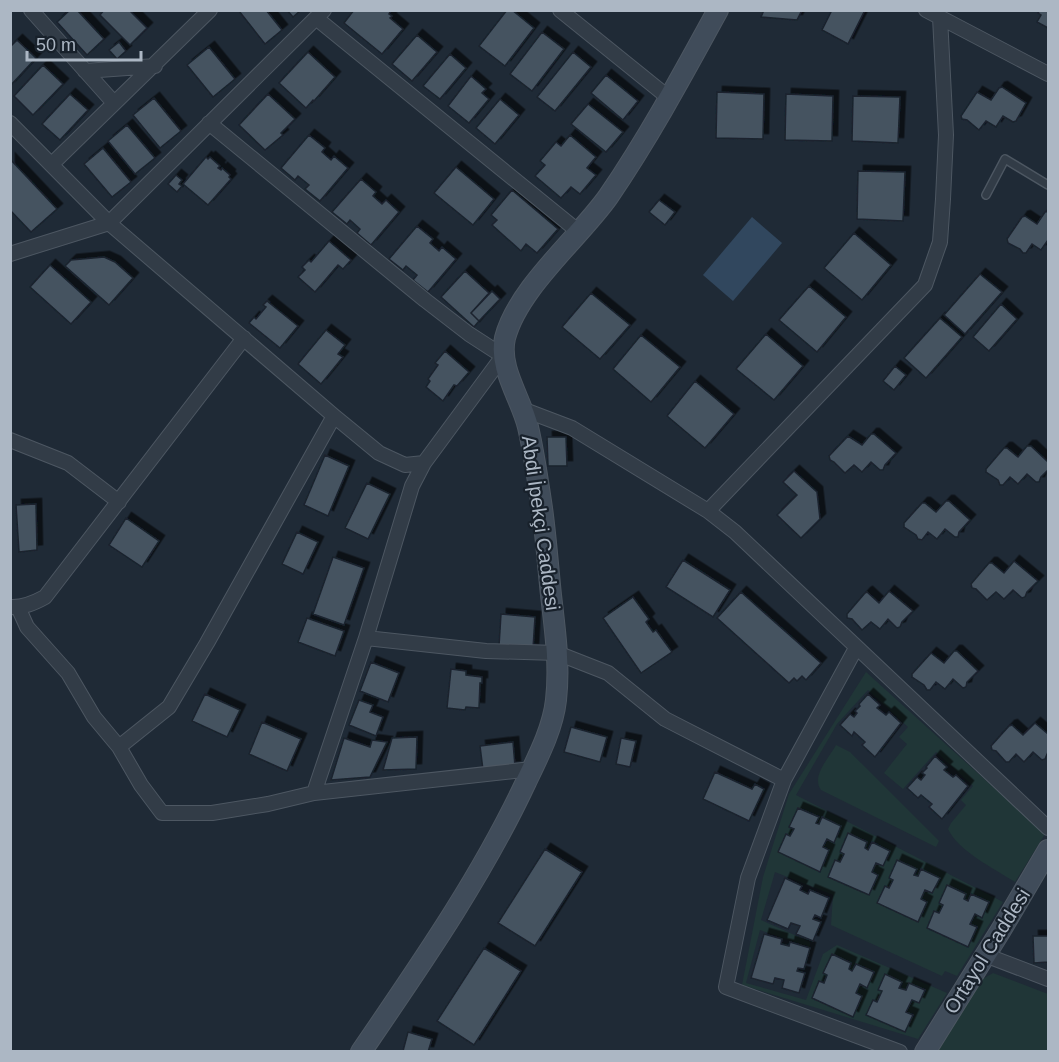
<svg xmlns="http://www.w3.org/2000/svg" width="1059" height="1062" viewBox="0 0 1059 1062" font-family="Helvetica,sans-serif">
  <defs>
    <filter id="shadow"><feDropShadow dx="5.5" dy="-5.5" stdDeviation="0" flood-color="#0009"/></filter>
  </defs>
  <rect width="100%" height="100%" fill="#1f2a36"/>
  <path fill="#203637" d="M866 672 1045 834 1015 882C995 869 958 851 948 829L951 823 966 805 961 800 973 786 936 752 903 789 884 773 907 744 899 737 908 727 868 690 837 724 796 795 1003 902 957 976 945 971 942 976 831 925 833 895 775 872 761 920 810 942V947L760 930 746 983 806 1000 823 954 837 945 947 993 918 1039 742 985 763 877 789 794Z
    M836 745 850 752 939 841 936 847 821 790C811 776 829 758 836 745Z
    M993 973 1048 994V1051L937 1052 976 983Z"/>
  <path fill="#31475e" d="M752 217 782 243 733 301 703 275Z"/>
  <path fill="#445261" stroke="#1a232d" stroke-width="1.5" filter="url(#shadow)" d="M70 10H77L104 39 87 55 57 22Z
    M104 10H129L147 28 130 45 100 15Z
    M266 10 282 30 265 44 239 11Z
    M287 10H301L293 17Z
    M354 10H391L389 14 392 16 390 18 403 29 382 54 344 23Z
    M507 10H512L534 28 505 66 479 46Z
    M764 10H802L797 20 761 17Z
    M832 10H865L848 44 822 30Z
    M1040 10H1048V28L1037 22 1041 15 1038 13Z
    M542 32 564 49 532 91 510 74Z
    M417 35 437 52 412 81 392 64Z
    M17 40 36 58 10 86V47Z
    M119 42 126 51 117 59 109 50Z
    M209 47 235 79 213 97 187 65Z
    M308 52 335 77 314 101 313 100 306 108 279 83Z
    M573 52 591 67 555 111 537 97Z
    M450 54 466 68 440 99 423 86Z
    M43 65 63 84 33 115 14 96Z
    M606 75 638 101 623 120 591 93Z
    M471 76 486 89 482 93 489 99 469 123 448 106Z
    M1002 87 1026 103 1016 121 1013 122 1003 116 996 127 986 121 979 130 967 120 962 119 961 116 977 92 991 100 999 88Z
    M717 92 764 94 763 139 716 138Z
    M70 94 88 110 60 140 42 124Z
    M268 94 295 119 281 133 283 135 265 150 239 125Z
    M786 94 833 96 832 141 785 140Z
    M853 96 900 97 898 143 852 141Z
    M154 98 181 131 160 148 133 115Z
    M500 99 519 115 495 144 476 128Z
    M588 104 623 132 606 152 571 124Z
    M127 125 155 158 135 174 108 141Z
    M309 135 325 148 322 152 331 160 334 156 348 168 320 201 305 189 309 185 298 176 295 180 281 168Z
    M570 135 596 157 587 168 596 175 580 194 571 187 561 198 535 176 545 165 540 161 556 142 561 146Z
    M103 148 131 182 112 197 84 164Z
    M206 157 208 159 210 157 220 166 218 168 221 170 222 168 230 175 229 177 231 179 208 205 183 184Z
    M10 159 57 209 31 232 10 210Z
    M456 167 494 199 473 225 434 193Z
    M858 171 905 172 903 221 857 219Z
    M176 175 182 180 179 184 182 186 177 192 168 184Z
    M361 179 376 192 373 196 382 204 386 200 399 212 371 245 357 233 360 229 350 220 347 224 332 212Z
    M512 190 558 229 537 253 526 244 521 251 492 225 497 220 491 215Z
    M659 200 675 212 665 225 649 212Z
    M1048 211V240L1041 250 1032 244 1026 253H1023L1020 249 1008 243 1007 239 1022 217 1025 216 1037 224 1045 212Z
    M417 226 433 239 430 243 439 251 442 247 456 259 428 292 413 280 417 275 406 266 403 270 389 259Z
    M854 233 891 265 862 300 824 268Z
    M329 241 351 260 343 269 338 265 315 292 298 277 305 270 302 267 309 260 311 262Z
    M104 257 115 262 133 278 109 305 65 266 71 260Z
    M50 265 91 302 71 324 30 287Z
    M465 271 489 293 471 313 479 321 474 327 441 297Z
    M980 274 1002 292 965 334 944 315Z
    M809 286 846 317 817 352 779 320Z
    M492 291 500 299 479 321 471 313Z
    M591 293 630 325 600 359 562 327Z
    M267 301 298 326 280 348 249 323 254 317 256 319 266 307 263 305Z
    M1001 304 1017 319 989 351 973 337Z
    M940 318 962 337 926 378 904 358Z
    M326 330 345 345 338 354 343 357 321 384 298 364Z
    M766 334 803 366 774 400 736 369Z
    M641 335 680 367 651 402 613 369Z
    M445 351 469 372 457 386 454 385 443 401 426 387 430 381 428 379 438 365 435 363Z
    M895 366 906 375 894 390 883 381Z
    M695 381 734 414 705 448 667 416Z
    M871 434H874L896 453 885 465 883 470H880L871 462 862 472 854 465 845 473 834 462 830 460 829 456 848 436 862 445Z
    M547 437H566L567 466H548Z
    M1027 446H1031L1048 462V470L1041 477 1039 482H1036L1027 474 1018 484 1010 477 1003 485H1000L998 480 986 472V469L1004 448H1007L1018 457Z
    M325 455 349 466 328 516 304 505Z
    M794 471 817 492 820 519 801 538 777 515 797 495 783 482Z
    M367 483 390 494 368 539 345 528Z
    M946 501H949L970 520 959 532 958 537H955L945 529 937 539 928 532 922 540 918 539 916 535 904 527V523L922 503H925L936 512Z
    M36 504 37 550 19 552 16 505Z
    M126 518 159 541 142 567 109 545Z
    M297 532 318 542 303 574 282 564Z
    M333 557 364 568 344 625 313 614Z
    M683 560 730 590 713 617 666 587Z
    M1014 561 1038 581 1027 592 1025 597 1022 598 1013 590 1004 599 996 592 987 600 976 589 972 588 971 584 989 563H992L1004 573Z
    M889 591 913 611 902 622 900 627 897 628 888 619 880 629 871 622 862 630 852 619 847 618V614L865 593 867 592 879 603Z
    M741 592 821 663 806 680 802 676 797 681 794 678 789 683 717 618Z
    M633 597 649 619 646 622 653 632 656 630 672 652 641 673 603 618Z
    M501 614 535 617 533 649 499 646Z
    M307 618 344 631 335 656 298 642Z
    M954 651H957L978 671 967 682 966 687 963 688 953 679 945 689 936 682 930 690H927L924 685 912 677V674L931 653 944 663Z
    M371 662 399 673 388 702 360 691Z
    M451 669 466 671V675L482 677V683H480L479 708 466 707 465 710 447 708Z
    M205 694 240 710 227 737 192 721Z
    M868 694 880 705 877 708 886 715 889 712 901 723 875 757 862 745 865 742 854 732 852 736 840 725 850 714 854 717 857 713 855 711 860 706 859 704Z
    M359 700 373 705 370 712 383 717 376 736 349 725Z
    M262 722 301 739 287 771 249 754Z
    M1035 723 1048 734V752L1045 759 1042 760 1033 752 1024 762 1016 754 1009 762H1006L996 751 992 750 991 746 1009 726 1012 725 1023 735Z
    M571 727 607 737 600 762 564 752Z
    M417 737 416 769 383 770 392 738Z
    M344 738 370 747 372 740 387 742 370 777 331 780Z
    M621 738 636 741 630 767 616 764Z
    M513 742 515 766 483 770 480 746Z
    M935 756 947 767 944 770 953 777 956 775 968 786 942 819 929 807 932 804 921 795 918 798 907 788 917 777 921 780 925 775 922 773 927 768 926 767Z
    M715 772 752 789 755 784 764 789 749 821 703 799Z
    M798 808 819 817 816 823 819 824 822 817 841 826 834 843 827 839 823 847 829 850 820 872 778 852 786 834 790 836 794 829 789 827Z
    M848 833 867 842 865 848 868 850 872 842 890 851 883 866 876 863 872 872 878 875 869 895 828 877 835 860 840 862 844 854 840 852Z
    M545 849 582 872 535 946 498 923Z
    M897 860 917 869 914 875 918 876 921 869 940 878 932 893 925 890 921 899 927 902 918 922 877 903 885 886 889 888 893 880 889 878Z
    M785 878 802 886 800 890 808 894 810 890 829 898 821 918 815 915 813 919 821 922 813 941 796 934 800 926 791 923 788 929 767 920Z
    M947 885 966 894 964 899 968 901 971 894 989 902 982 918 975 914 970 924 977 927 968 947 927 928 934 911 939 913 943 905 939 903Z
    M764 934 782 939 781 944 789 946 790 942 810 948 804 969 798 968 797 971 805 973 799 993 782 988 784 980 775 978 773 984 751 978Z
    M1033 936H1048V962L1034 963Z
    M484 948 521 971 474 1045 437 1021Z
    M832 954 851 963 849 969 852 971 856 964 874 972 867 988 860 984 856 993 862 996 853 1017 812 998 819 981 824 983 827 975 823 973Z
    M885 974 902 982 899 988 906 990 909 983 925 990 919 1003 912 1000 906 1012 913 1015 905 1032 866 1015 873 1000 877 1002 882 991 878 990Z
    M408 1032 432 1039 428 1052 403 1051Z"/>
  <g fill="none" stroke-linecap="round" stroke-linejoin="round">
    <defs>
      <path id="lane" d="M986 195 1005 159 1048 185"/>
      <path id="street" d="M31 10 114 103
        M560 10 669 98
        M926 10 1048 74
        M316 18 579 232
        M85 71 155 66
        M10 123 109 223 334 416 379 453 405 465 424 463 503 356 469 334 425 300 209 123
        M52 164 210 10
        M10 254 109 223 324 10
        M522 409 572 428 708 511 735 532 1048 828
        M10 440 68 463 119 502
        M708 511 925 285 940 242 943 199 946 135 940 17
        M10 607C23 608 34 603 45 597L244 338
        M18 607 27 627 68 673 94 717 119 747 141 785 162 813H212L268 804 314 793
        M366 638 412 486 424 463
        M119 747 169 707 207 643 334 416
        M532 769 314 793 366 638 486 651 557 653 608 673 665 719 784 780 856 648
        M784 780 748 878 726 987 900 1052
        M985 955 1048 979"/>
      <path id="secondary" d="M361 1052C421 964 481 878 526 782 538 757 553 728 556 700 560 665 555 630 551 595 548 566 546 537 542 508 538 481 534 453 528 427 521 398 498 368 505 338 518 288 578 239 608 197 649 137 683 74 718 10
        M925 1052 1001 930 1048 850"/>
    </defs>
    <use href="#lane" stroke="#4d5762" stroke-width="10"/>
    <use href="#street" stroke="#4d5762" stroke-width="16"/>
    <use href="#secondary" stroke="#4d5762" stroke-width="22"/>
    <use href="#lane" stroke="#323c47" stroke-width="7"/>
    <use href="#street" stroke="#323c47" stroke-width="14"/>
    <use href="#secondary" stroke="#404c5a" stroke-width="20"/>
  </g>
  <g text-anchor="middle" stroke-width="4.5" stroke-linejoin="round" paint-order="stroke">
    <g font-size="20" fill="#acb7c4" stroke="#18212b">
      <text transform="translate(541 523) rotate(82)" y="7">Abdi İpekçi Caddesi</text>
      <text transform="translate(987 951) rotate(-58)" y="7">Ortayol Caddesi</text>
    </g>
  </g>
  <rect width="1059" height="1062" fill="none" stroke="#acb7c4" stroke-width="24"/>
  <path d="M27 51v9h114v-9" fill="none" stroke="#acb7c4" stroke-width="3"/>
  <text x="36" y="51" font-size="18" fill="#acb7c4" stroke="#18212b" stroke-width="4.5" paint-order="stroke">50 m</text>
</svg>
